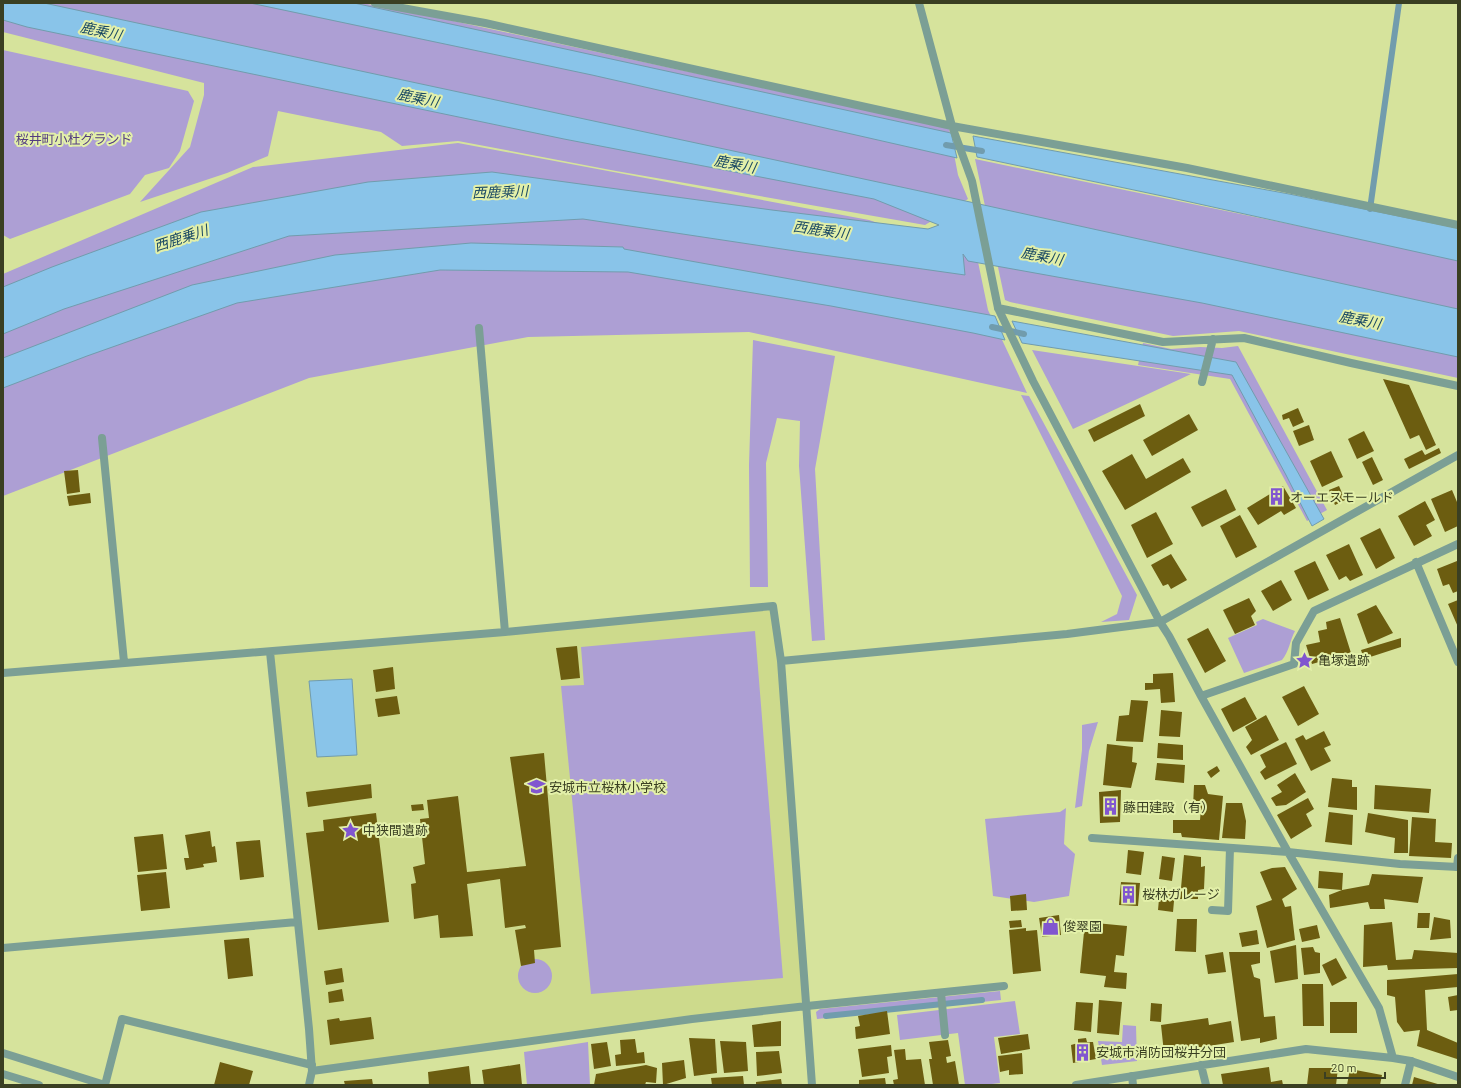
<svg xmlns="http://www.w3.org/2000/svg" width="1461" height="1088" viewBox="0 0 1461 1088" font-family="Barlow,'Noto Sans JP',sans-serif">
  <rect width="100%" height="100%" fill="#d6e39c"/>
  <path fill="#cdda8c" d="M773 606 807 1006 312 1071 270 652Z"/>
  <path fill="#ad9fd4" d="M3 3H362L430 16 949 128 958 175 968 199 925 225 616 171 458 141 402 146 381 132 278 111 268 156 227 173 140 202 190 147 204 95V83L3 32Z
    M3 50 188 91 194 101 180 151 169 168 145 175 130 194 10 239 3 235Z
    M458 143 869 220 977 257 988 310 1027 393 749 332 528 337 309 378 3 496V274L253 167Z
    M975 159 1458 259V378L1239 331 1173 336 1010 302 1005 300Z
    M753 340 835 356 815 469 825 640 812 641 799 466 800 421 777 418 766 463 768 587H750L749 465Z
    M1143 343 1171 349 1200 347 1222 348 1238 346 1327 510 1307 521 1230 379 1138 365Z
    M1032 350 1191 374 1073 429Z
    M1021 395 1029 396 1137 595 1129 620 1101 622 1117 614 1122 596Z
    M1263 619 1295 631C1290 640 1289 652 1282 660L1244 673 1228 638 1257 625 1256 622Z
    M755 631 783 978 591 994 561 686 584 685 581 647Z
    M1098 722 1089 751 1082 806 1075 808 1082 750V725Z
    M1066 808 1064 844 1075 854 1069 896 1034 902 993 896 985 819 1060 812Z
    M518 976a17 17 0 1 1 34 0a17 17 0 1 1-34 0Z
    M1000 991 1001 1000 817 1019 816 1012 820 1009Z
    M1015 1001 1020 1034 994 1037 1000 1083 984 1085H965L958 1033 900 1040 897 1015Z
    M1123 1025 1136 1026 1137 1061 1102 1065 1098 1041 1122 1042Z
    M588 1042 590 1085H527L524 1052Z"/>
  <path fill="#89c4e9" stroke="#719cad" d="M3 3H44L929 193 1458 309V357L1202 303 968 261 963 254 965 275 802 252 583 219 289 236 64 309 3 334V287L52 267 201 212 368 182 492 172 772 210 928 229 939 225 874 199 564 139 27 27 3 20Z
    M250 3H354L951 133 957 158 592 75Z
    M973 136 1289 194 1458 228V261L1172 198 977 157Z
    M471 243 623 247 624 249 995 316 1005 340 973 333 831 306 628 272 440 270 237 303 87 356 3 388V358L192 285 335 255Z
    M1012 321 1236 362 1324 519 1312 526 1286 475 1232 375 1022 343Z
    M352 679 357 755 317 757 309 681Z"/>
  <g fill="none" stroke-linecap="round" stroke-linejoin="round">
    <path stroke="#719cad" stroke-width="6" d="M946 145 982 151
      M1370 209 1399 3
      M992 327 1024 334
      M826 1016 982 1000"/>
  </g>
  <path fill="#6c5d10" d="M1383 379 1409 385 1436 445 1426 450 1419 435 1410 439Z
    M1140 404 1145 416 1094 442 1088 430Z
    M1298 408 1304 422 1293 427 1289 418 1283 420 1282 415Z
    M1189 414 1198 430 1152 456 1143 440Z
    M1309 425 1314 440 1299 446 1293 431Z
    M1364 431 1374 451 1357 459 1348 439Z
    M1439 448 1441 453 1409 469 1404 459 1422 450 1425 455Z
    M1331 451 1343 477 1322 487 1310 461Z
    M1132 454 1146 479 1183 458 1191 472 1125 510 1102 471Z
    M1372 457 1383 480 1373 485 1362 462Z
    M78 470 80 492 67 494 64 471Z
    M1283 486 1296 508 1284 515 1281 511 1258 525 1247 508Z
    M1339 486 1345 500 1335 505 1329 490Z
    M1226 489 1236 510 1202 527 1191 507Z
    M1452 490 1457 502H1458V526L1445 532 1431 499Z
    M90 493 91 503 69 506 67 496Z
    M1425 501 1435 520 1426 525 1432 536 1414 546 1398 516Z
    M1156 512 1173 544 1147 558 1131 525Z
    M1240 515 1257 547 1236 558 1220 526Z
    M1380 528 1395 558 1376 569 1360 538Z
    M1349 544 1363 575 1350 581 1346 576 1339 580 1326 555Z
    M1171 554 1187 580 1171 589 1168 584 1163 586 1151 565Z
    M1315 561 1329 590 1308 600 1294 571Z
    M1457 561 1458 591 1453 593 1449 584 1443 586 1437 569Z
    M1281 580 1292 600 1273 611 1261 591Z
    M1249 598 1256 611 1251 616 1255 625 1235 634 1223 610Z
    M1458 600V627L1448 604Z
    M1376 605 1393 633 1368 644 1357 614Z
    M1340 618 1351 653 1312 664 1306 645 1320 642 1318 631 1327 629 1326 622Z
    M1208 628 1226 661 1205 673 1187 639Z
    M1401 638V647L1364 659 1361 650Z
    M577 646 580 678 561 680 556 648Z
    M393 667 395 689 376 692 373 670Z
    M1173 673 1175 702 1161 703 1160 689 1145 690V683H1153V674Z
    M1304 686 1319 714 1298 726 1282 697Z
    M397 696 400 714 378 717 375 699Z
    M1245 697 1257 719 1233 732 1221 709Z
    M1131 700 1148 701 1143 742 1116 741 1119 716 1129 715Z
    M1161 710 1182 712 1180 737 1159 736Z
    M1266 715 1279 740 1251 755 1246 747 1252 740 1245 727Z
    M1324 731 1331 745 1324 748 1331 761 1311 771 1295 739 1303 735 1306 740Z
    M1286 742 1297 764 1265 780 1260 772 1266 767 1260 755Z
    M1158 743 1183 745V760L1157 758Z
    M1107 744 1133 747 1132 762 1137 763 1131 788 1103 785Z
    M544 753 561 947 534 950 535 963 521 966 515 930 526 928 525 925 505 928 500 879 467 884 473 936 440 938 438 915 414 919 411 884 416 883 413 867 425 864 420 819 429 818 427 800 458 796 467 872 526 866 510 757Z
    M1157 763 1185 765 1184 783 1155 780Z
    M1217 766 1220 771 1211 778 1207 772Z
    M1295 773 1306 792 1286 805 1276 806 1271 798 1282 792 1277 785Z
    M1332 778 1352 780V787H1357V810L1328 807Z
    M371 784 372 798 308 807 306 792Z
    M1194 785H1205L1208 794 1223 796 1219 840 1182 837 1181 833H1173V820H1200L1201 808 1193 807Z
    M1375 785 1431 789 1429 813 1374 809Z
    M1121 790 1120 822 1100 823 1099 792Z
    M1308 798 1314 809 1306 814 1312 826 1291 839 1277 815Z
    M1226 803H1242L1246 821 1245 839 1222 838Z
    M423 804 424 810 412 811 411 805Z
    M1329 812 1353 815 1352 845 1325 842Z
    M376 813 389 922 318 930 306 833 324 831 323 820Z
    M1368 813 1408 820V853H1394L1395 838 1365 832Z
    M1412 817 1436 819 1435 842 1452 843 1451 858 1409 856Z
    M210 831 212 847 215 846 217 862 203 864 204 867 186 870 184 858H189L185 835Z
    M163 834 167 869 138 872 134 837Z
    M260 840 264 877 240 880 236 842Z
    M1128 850 1144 852 1141 875 1126 873Z
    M1184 855 1201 857V867L1205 866 1204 889 1198 890V899H1180Z
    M1162 856 1175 858 1172 881 1159 879Z
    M1285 867 1297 889 1282 899 1285 907 1291 906 1295 940 1267 948 1256 906 1272 900 1260 872 1272 868Z
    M1319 871 1343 873 1342 890 1318 888Z
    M166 872 170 908 141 911 137 875Z
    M1372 874 1423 877 1418 903 1384 899 1385 909H1370L1368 902 1330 908 1329 895 1342 890 1369 885Z
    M1121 882 1140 883 1138 906 1119 905Z
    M1160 888 1175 890 1173 912 1158 910Z
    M1026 894 1027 910 1011 911 1010 896Z
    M1418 913H1430L1429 928H1417Z
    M1059 915 1061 935 1042 937 1039 918Z
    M1434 917 1450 920 1451 938 1430 940Z
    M1177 919H1197L1196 952 1175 951Z
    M1021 920 1022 927 1010 928 1009 921Z
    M1085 922 1127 926 1124 956 1116 955 1114 972 1127 973 1126 989 1104 987 1106 976 1080 973Z
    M1392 922 1396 960 1412 959 1414 950 1458 953V968L1388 970 1387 965 1363 967 1364 925Z
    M1317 925 1320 938 1302 942 1299 929Z
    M1026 928V931L1037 930 1041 971 1013 974 1009 930Z
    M1257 930 1259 944 1242 947 1239 933Z
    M249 938 253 976 228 979 224 940Z
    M1296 945 1298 979 1275 983 1270 951Z
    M1313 947 1315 952 1320 953V973L1304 975 1301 948Z
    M1223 952 1226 972 1208 974 1205 955Z
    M1229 952H1260V963L1251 965 1254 977 1260 979 1264 1017 1275 1016 1277 1039 1260 1043V1038L1241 1041Z
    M1336 958 1347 978 1332 986 1322 965Z
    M342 968 344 982 326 985 324 971Z
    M1458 974V987L1425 990 1427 1030 1458 1043 1457 1059 1417 1046 1420 1030 1404 1032 1397 1022 1395 997 1387 995V980Z
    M1302 984H1323L1324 1026H1303Z
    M342 989 344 1001 329 1003 328 992Z
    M1458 995V1010L1450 1011 1448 997Z
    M1099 1000 1122 1002 1119 1035 1097 1033Z
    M1076 1002 1093 1003 1091 1032 1074 1030Z
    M1330 1002H1357V1033H1330Z
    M1151 1003 1162 1004 1161 1022 1150 1021Z
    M887 1011 890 1034 856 1039 855 1027 860 1026 858 1016Z
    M371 1017 374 1039 330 1045 327 1020 339 1018 340 1021Z
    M1208 1018 1209 1025 1231 1021 1234 1042 1164 1053 1161 1025Z
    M781 1021V1046L754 1047 752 1025Z
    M1028 1034 1030 1049 1001 1054 998 1038Z
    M689 1038 715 1039 717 1073 694 1076Z
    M1086 1038 1087 1042H1093L1096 1059 1073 1063 1071 1045 1078 1043V1039Z
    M635 1039 637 1053 644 1052 645 1063 616 1066 615 1055 621 1054 620 1040Z
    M948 1040 951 1056 946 1057 947 1063 955 1061 959 1085H933L929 1059H932L929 1042Z
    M720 1041 746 1042 748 1071 724 1073Z
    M607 1042 611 1066 594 1069 591 1044Z
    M891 1045 892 1056 887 1057 889 1073 862 1077 858 1049Z
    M905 1049 906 1060 921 1059 925 1085H894L893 1080 898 1079 894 1050Z
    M779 1051 782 1073 757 1076 756 1052Z
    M1022 1053 1023 1074 1009 1075V1070L1000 1072 998 1056Z
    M684 1060 686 1078 663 1085 662 1063Z
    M220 1062 253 1071 249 1085H214Z
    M520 1064 522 1085H484L482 1070Z
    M646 1065 657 1068 656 1083 646 1082 645 1085H594L596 1074Z
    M469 1066 471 1085H429L428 1072Z
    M1269 1067 1271 1082 1282 1080 1283 1085H1223L1221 1074Z
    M1309 1068H1338L1336 1085H1307Z
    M1350 1069 1382 1075 1380 1085H1347Z
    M743 1076 744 1085H712L711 1078Z
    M1414 1077 1441 1085H1412Z
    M885 1078 886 1085H859V1080Z
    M372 1079 373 1085H345L344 1081Z
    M781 1079 782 1085H756V1082Z"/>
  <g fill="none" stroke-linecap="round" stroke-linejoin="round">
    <path stroke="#7b9f95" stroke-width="8" d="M1457 867 1458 858
      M941 993 945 1035
      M807 1006 1004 986
      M1132 1076 1133 1085
      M1405 1085 1411 1061"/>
    <path stroke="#7b9f95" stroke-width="8" d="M375 3 485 23 952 126 1187 168 1458 225
      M919 3 952 126 972 181 998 308 1033 381 1160 622 1169 636 1201 696 1288 852 1379 1008 1393 1058
      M998 308 1163 342 1244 338 1351 363 1458 386
      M479 328 505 632
      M1202 382 1213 339
      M102 438 124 662
      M1416 562 1458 662
      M270 652 309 1029 312 1071 309 1085
      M781 661 1067 634 1160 622 1458 455
      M3 673 505 632 773 606 781 661 812 1085
      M1201 696 1294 664 1296 643 1314 611 1458 544
      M1092 838 1288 852 1400 864 1458 867
      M1212 910 1228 911 1230 848
      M3 948 297 922
      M3 1053 105 1085 122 1019 312 1065
      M1201 1065 1206 1085
      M312 1071 692 1019 807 1006
      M3 1074 39 1085
      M1076 1085 1306 1049 1393 1058 1411 1061 1458 1077"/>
  </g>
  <defs>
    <symbol id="building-bare" viewBox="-9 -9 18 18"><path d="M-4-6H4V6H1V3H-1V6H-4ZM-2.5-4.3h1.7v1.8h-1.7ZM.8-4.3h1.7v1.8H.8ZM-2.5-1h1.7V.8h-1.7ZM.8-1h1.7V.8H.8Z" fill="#8156cf" stroke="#e3f0a9" stroke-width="2.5" paint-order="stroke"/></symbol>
    <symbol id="sight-bare" viewBox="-9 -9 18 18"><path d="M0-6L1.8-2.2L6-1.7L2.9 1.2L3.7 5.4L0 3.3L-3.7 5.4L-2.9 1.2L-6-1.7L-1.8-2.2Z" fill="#8156cf" stroke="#e3f0a9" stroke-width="2.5" paint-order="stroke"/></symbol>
    <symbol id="school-bare" viewBox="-9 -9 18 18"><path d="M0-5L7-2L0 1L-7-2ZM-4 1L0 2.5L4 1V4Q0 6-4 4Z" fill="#8156cf" stroke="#e3f0a9" stroke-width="2.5" paint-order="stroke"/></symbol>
    <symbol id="shop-bare" viewBox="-9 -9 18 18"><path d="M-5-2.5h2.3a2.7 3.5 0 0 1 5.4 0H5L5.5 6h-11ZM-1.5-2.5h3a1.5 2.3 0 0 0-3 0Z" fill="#8156cf" stroke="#e3f0a9" stroke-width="2.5" paint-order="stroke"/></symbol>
  </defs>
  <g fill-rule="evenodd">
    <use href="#building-bare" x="1264" y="484" width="25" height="25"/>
    <use href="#sight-bare" x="1292" y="648" width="25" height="25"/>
    <use href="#school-bare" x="524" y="774" width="25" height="25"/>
    <use href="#building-bare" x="1098" y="794" width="25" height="25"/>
    <use href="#sight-bare" x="338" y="818" width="25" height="25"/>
    <use href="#building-bare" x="1116" y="882" width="25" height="25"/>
    <use href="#shop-bare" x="1038" y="914" width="25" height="25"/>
    <use href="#building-bare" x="1070" y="1040" width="25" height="25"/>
  </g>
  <g text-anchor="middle" stroke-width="4" stroke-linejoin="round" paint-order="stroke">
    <g font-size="13" fill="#533c80" stroke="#e3f0a9">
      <text x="74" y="144">桜井町小杜グランド</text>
    </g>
    <g font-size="13" fill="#3a3f22" stroke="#e3f0a9" text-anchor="start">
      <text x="1290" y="502">オーエスモールド</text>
      <text x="1318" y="665">亀塚遺跡</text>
      <text x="549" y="792">安城市立桜林小学校</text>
      <text x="1123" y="812">藤田建設（有）</text>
      <text x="363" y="835">中狭間遺跡</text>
      <text x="1142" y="899">桜林ガレージ</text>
      <text x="1063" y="931">俊翠園</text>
      <text x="1096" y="1057">安城市消防団桜井分団</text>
    </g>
    <g font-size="14" font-style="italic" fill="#1c4a64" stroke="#e3f0a9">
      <text transform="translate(101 31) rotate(12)" y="5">鹿乗川</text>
      <text transform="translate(418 98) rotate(12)" y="5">鹿乗川</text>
      <text transform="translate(735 164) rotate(11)" y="5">鹿乗川</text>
      <text transform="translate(500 192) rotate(-2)" y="5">西鹿乗川</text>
      <text transform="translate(821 230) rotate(8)" y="5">西鹿乗川</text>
      <text transform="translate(181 238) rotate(-18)" y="5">西鹿乗川</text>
      <text transform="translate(1042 256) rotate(11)" y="5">鹿乗川</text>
      <text transform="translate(1360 320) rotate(11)" y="5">鹿乗川</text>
    </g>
  </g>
  <rect width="1461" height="1088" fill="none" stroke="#3a3f22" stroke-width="8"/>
  <path d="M1325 1072v6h60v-6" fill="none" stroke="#3a3f22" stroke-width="2"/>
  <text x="1331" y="1072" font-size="12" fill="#3a3f22" stroke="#e3f0a9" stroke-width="3" paint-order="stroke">20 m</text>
</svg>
